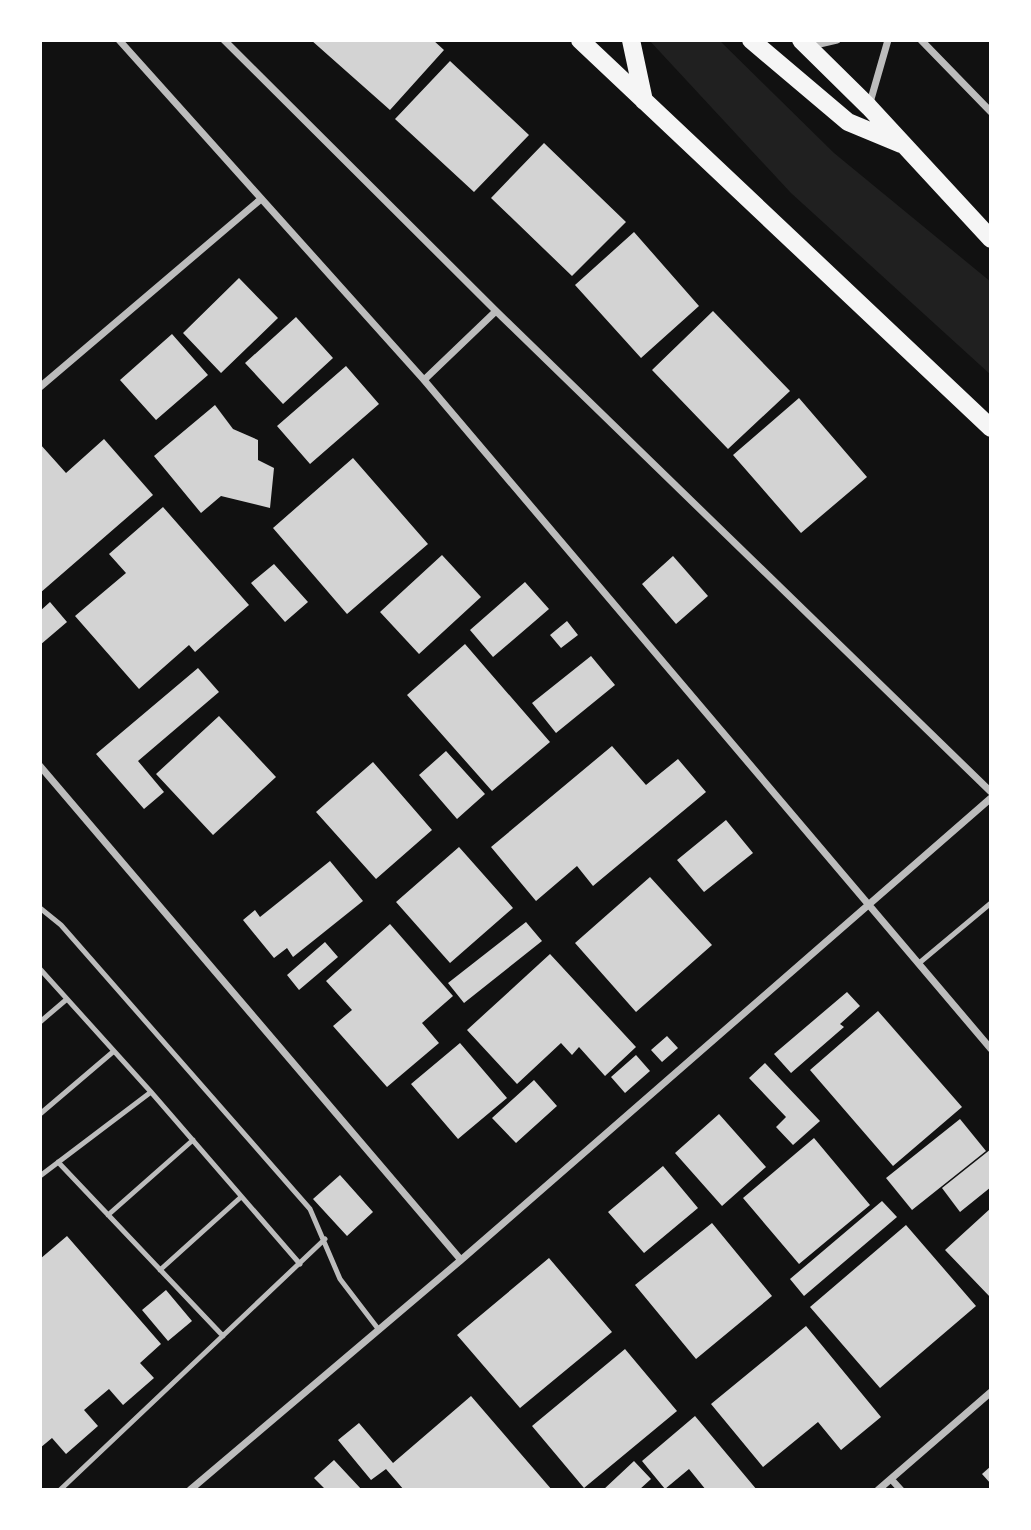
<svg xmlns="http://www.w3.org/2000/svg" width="1031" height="1530" viewBox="0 0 1031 1530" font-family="'IBM Plex Sans',sans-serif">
  <rect width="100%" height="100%" fill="#111"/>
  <path fill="#202020" d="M649 40H719L834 153 991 282V375L791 193Z"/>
  <path fill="#d3d3d3" d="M311 40H433L444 50 390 110Z
    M450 61 529 135 474 192 395 119Z
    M544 143 626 222 572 276 491 198Z
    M634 232 699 306 641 358 575 285Z
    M239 278 278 318 221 373 183 333Z
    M713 311 790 391 728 449 652 370Z
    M296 317 333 358 283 404 245 363Z
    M172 334 208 375 156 420 120 380Z
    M346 366 379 404 310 464 277 426Z
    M799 398 867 477 801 533 733 455Z
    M215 405 233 429 258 440V460L274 468 270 508 221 496 201 513 154 456Z
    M104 439 153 495 40 593V444L66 473Z
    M353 458 428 544 347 614 273 528Z
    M163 507 249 605 195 652 189 645 139 689 75 616 126 573 109 554Z
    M442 555 481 597 419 654 380 612Z
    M673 556 708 596 676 624 642 584Z
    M274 564 308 602 285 622 251 583Z
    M525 582 549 609 493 657 470 630Z
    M50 602 67 622 40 645V611Z
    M567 621 578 635 561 648 550 635Z
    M465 644 550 742 492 791 407 695Z
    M591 656 615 685 556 733 532 703Z
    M198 668 219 692 138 761 164 792 144 809 96 754Z
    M219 716 276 777 213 835 156 774Z
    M612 746 646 785 678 759 706 792 593 886 577 866 536 901 491 847Z
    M446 751 485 794 457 819 419 775Z
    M373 762 432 830 376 879 316 812Z
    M726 820 753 853 704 892 677 860Z
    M459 847 513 908 450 963 396 902Z
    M330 861 363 901 293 957 287 948 274 958 243 920 255 910 260 917Z
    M650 877 712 945 636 1012 575 943Z
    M526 922 542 941 464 1003 448 983Z
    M390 924 453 996 422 1023 439 1043 387 1087 333 1026 352 1010 326 981Z
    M325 942 338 957 299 990 287 975Z
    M550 954 636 1047 605 1076 579 1047 572 1055 561 1043 517 1084 467 1030Z
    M847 992 860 1006 840 1024 844 1027 791 1073 774 1054Z
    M878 1011 962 1107 893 1166 810 1070Z
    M667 1036 678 1048 662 1062 651 1050Z
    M460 1043 507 1098 458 1139 411 1084Z
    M636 1055 650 1071 625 1093 611 1077Z
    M765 1063 820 1121 793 1145 776 1127 786 1117 749 1078Z
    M534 1080 557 1106 516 1143 492 1118Z
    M719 1114 766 1167 722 1206 675 1153Z
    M960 1119 986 1151 912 1210 886 1178Z
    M814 1138 870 1205 799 1264 743 1198Z
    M991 1149V1187L960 1212 942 1188Z
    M663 1166 698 1208 644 1253 608 1212Z
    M340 1175 373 1212 347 1236 313 1199Z
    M882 1201 897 1217 804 1296 790 1279Z
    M991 1208V1298L945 1250Z
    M712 1223 772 1296 696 1359 635 1285Z
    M906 1225 976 1306 880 1388 810 1307Z
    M67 1236 161 1344 140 1363 154 1378 123 1405 109 1389 84 1410 98 1426 66 1454 52 1438 40 1448V1259Z
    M549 1258 612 1332 520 1408 457 1335Z
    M166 1290 192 1321 168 1341 142 1310Z
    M806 1326 881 1417 841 1450 818 1422 763 1467 711 1404Z
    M625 1349 677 1411 584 1488 532 1426Z
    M471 1396 552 1490H404L386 1469 371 1480 338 1440 359 1423 393 1463Z
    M695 1416 757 1490H706L689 1469 665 1489 642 1461Z
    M334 1460 362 1490H326L314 1478Z
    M634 1461 651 1479 639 1490H603Z
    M991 1466V1484L982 1474Z"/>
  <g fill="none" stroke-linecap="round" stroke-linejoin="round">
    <path stroke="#bcbcbc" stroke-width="5" d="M40 908 61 925 310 1209 340 1279 379 1330
      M918 964 991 903
      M40 969 151 1092 300 1264
      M40 1022 67 999
      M40 1114 114 1051
      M58 1162 223 1336
      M40 1176 151 1092
      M108 1215 193 1140
      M160 1270 241 1197
      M60 1490 325 1239"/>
    <path stroke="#bcbcbc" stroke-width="7" d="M119 40 424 380 991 1049
      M224 40 496 311 991 792
      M921 40 991 112
      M811 46 837 40
      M869 106 888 40
      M424 380 496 311
      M40 387 261 199
      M40 766 461 1260
      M891 1479 901 1490
      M190 1490 461 1260 991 798
      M878 1490 991 1392"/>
    <path stroke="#f5f5f5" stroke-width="18" d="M580 40 991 428
      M631 40 644 101
      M751 40 848 122 901 144
      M801 40 869 107 991 239"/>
  </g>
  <rect width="1031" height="1530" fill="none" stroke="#ffffff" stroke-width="84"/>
</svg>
